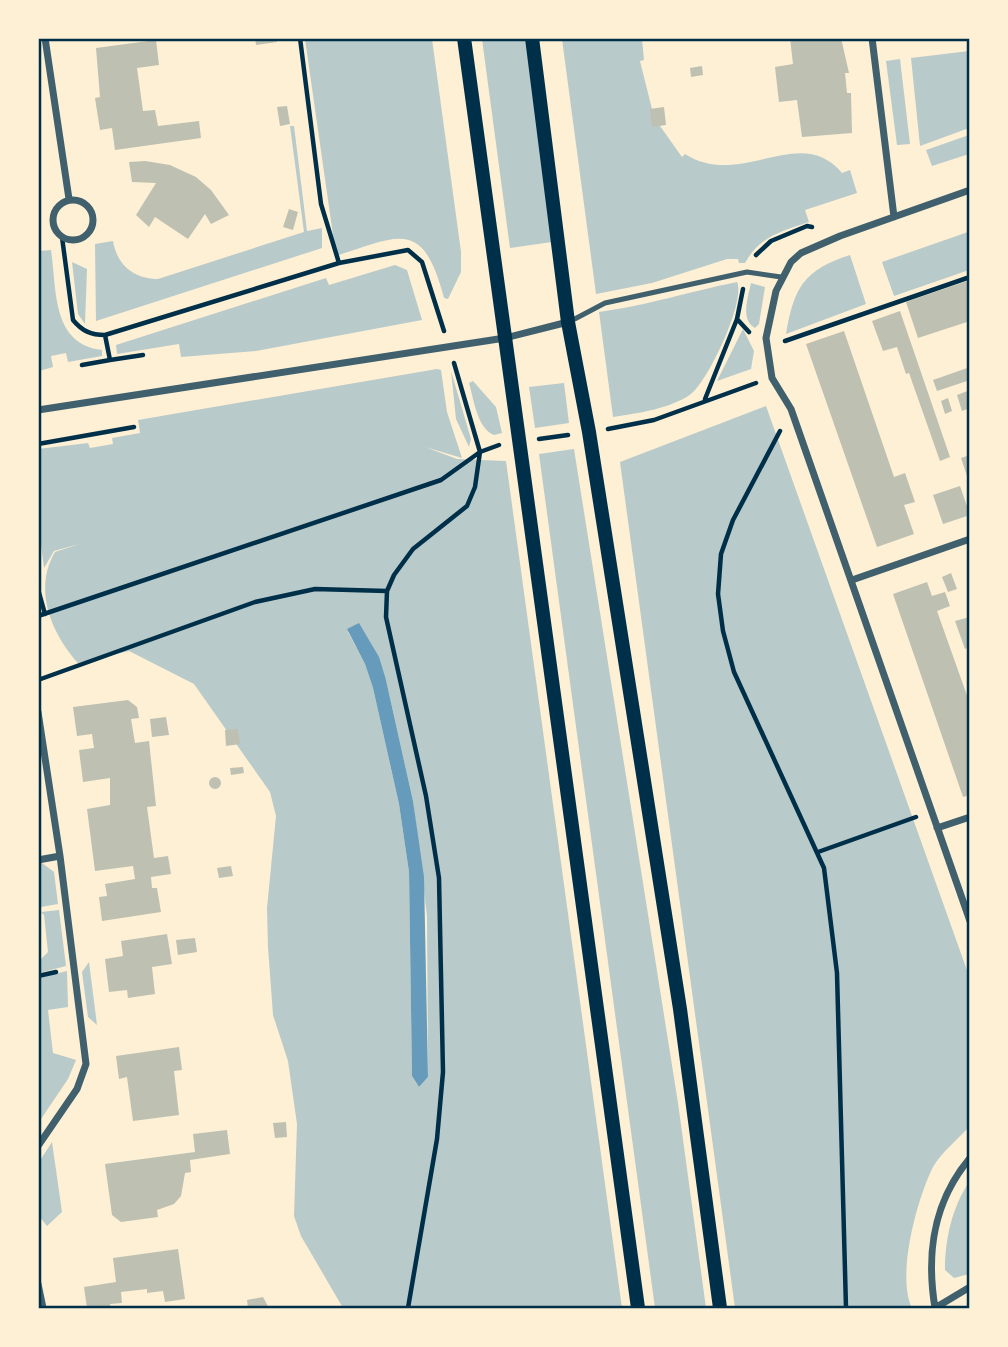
<svg xmlns="http://www.w3.org/2000/svg" width="1008" height="1347" viewBox="0 0 1008 1347" font-family="'PT Sans Narrow',sans-serif">
  <rect width="100%" height="100%" fill="#fdf0d5"/>
  <path fill="#b9caca" fill-rule="evenodd" d="M305 39H432L461 252V272L448 299 444 298C423 219 401 235 336 256Z
    M482 39H531L559 241 510 248Z
    M562 39H642L644 60 640 61 652 109V126H660L682 157 685 154C741 190 800 122 842 173L850 170 857 193 805 210 809 222C782 231 760 236 745 263H739L738 259H727L652 283 596 294Z
    M969 51V128L920 146 911 58Z
    M900 59 910 144 897 145 886 61Z
    M290 126H294L307 231 322 228V248L96 321 95 244 113 241C117 265 134 279 158 279L304 232Z
    M969 135V154L932 166 926 150Z
    M968 232 969 270 894 296 882 262Z
    M51 250C57 289 51 344 102 350V356L68 362 66 353 51 356 53 367 39 371V251Z
    M850 255 866 304 786 334C794 287 804 270 850 255Z
    M72 262 87 269 85 324 78 314Z
    M395 265 407 270 422 320 256 351 181 357 179 344 117 354 116 345 326 278 329 285Z
    M737 282C746 301 708 381 691 394 670 409 638 413 613 417L599 312C650 305 687 292 737 282Z
    M751 283 765 287 759 324 755 328C740 320 748 297 751 283Z
    M743 329 754 351 751 369 717 381Z
    M437 369 441 370 447 412 462 458 425 447 457 459 506 461 622 1308H343L301 1236 294 1216 297 1124 288 1061 273 1015 268 947 267 908 276 816 270 792 194 684 129 651 78 663C51 633 33 589 55 552L79 544 54 551 44 568 38 521V449L88 443 90 448 113 444 112 438 140 433 138 420ZM347 630 386 680 413 801 427 916 428 1077 419 1087 412 1076 409 872 399 804 373 688 365 664Z
    M451 371 471 439 469 447 456 419Z
    M473 381 496 407 502 433 494 435C477 428 474 400 469 383Z
    M564 383 569 423 535 428 529 387Z
    M766 406 969 976V1127C958 1139 941 1153 933 1167 917 1199 896 1276 912 1308H735L620 462Z
    M574 449 678 1103 706 1308H655L539 454Z
    M38 860 54 872 58 904 41 907Z
    M59 910 66 966 39 973V961L48 952 44 915 41 912Z
    M89 962 97 1025 88 1017 82 972Z
    M67 971 68 1007 48 1010 53 1053 76 1060 68 1079 39 1122V978Z
    M52 1142 62 1212 47 1226 39 1216V1162Z
    M969 1182V1274L954 1278 945 1270C945 1239 952 1208 969 1182Z"/>
  <path fill="#669bbc" d="M359 623 379 657 386 680 413 801 424 877 428 1077 419 1087 412 1076 409 872 399 804 373 688 365 664 347 629Z"/>
  <path fill="#bec0b2" d="M255 38H276L277 42 256 45Z
    M790 38H841L849 73H845L847 93H851L852 133 802 137 797 100 779 102 775 67 793 64Z
    M156 40 159 65 137 68 143 111 155 110 158 126 199 121 201 138 115 150 112 128 100 130 95 98 100 97 96 48Z
    M702 66 703 75 691 77 690 68Z
    M287 106 290 124 280 126 277 107Z
    M664 107 666 125 652 127 650 109Z
    M145 161 170 165 196 177 211 190 229 215 211 224 205 214 188 239 155 217 149 227 136 215 156 183 132 182 129 162Z
    M289 209 298 212 293 230 283 227Z
    M970 280V321L918 338 906 302Z
    M900 311 950 457 940 461 909 373 906 374 897 347 883 351 872 321Z
    M844 331 894 477 905 473 915 502 904 505 914 534 877 547 806 344Z
    M970 367V380L937 391 933 380Z
    M970 390V408L962 411 957 395Z
    M948 398 952 411 945 414 941 401Z
    M970 455V482H969L961 458Z
    M960 486 970 515 943 524 933 495Z
    M951 573 957 589 948 592 942 577Z
    M927 582 932 596 945 592 950 606 937 611 970 704V795L963 797 893 594Z
    M966 618H970V647L965 649 955 621Z
    M128 700 137 707 139 718 131 719 135 743 149 741 156 806 147 807 154 858 168 856 171 874 151 877 152 888H157L161 912 102 921 99 897 107 896 105 884 135 879 133 866 95 871 87 809 110 805V778L83 782 79 750 94 748 92 734 77 736 73 707Z
    M166 717 169 735 152 737 150 719Z
    M238 729 240 744 226 746 225 730Z
    M243 767 244 773 231 775 230 768Z
    M209 783a6 6 0 1 1 12 0a6 6 0 1 1-12 0Z
    M231 866 233 876 219 878 217 868Z
    M167 934 172 964 152 967 155 994 128 998 127 990 109 992 105 959 123 956 121 941Z
    M195 938 197 952 178 955 176 940Z
    M179 1047 182 1070 174 1071 179 1115 133 1121 127 1077 119 1079 116 1056Z
    M286 1122 287 1137 275 1138 273 1123Z
    M227 1130 230 1154 190 1160 191 1172 185 1173 181 1196 174 1204 157 1210 158 1217 121 1222 112 1215 105 1164 195 1152 193 1134Z
    M178 1249 185 1299 165 1302 163 1291 147 1293V1289L121 1292 122 1303 110 1304 111 1308H87L84 1287 116 1282 113 1258Z
    M263 1297 269 1308H248L247 1300Z"/>
  <g fill="none" stroke-linecap="round" stroke-linejoin="round">
    <path stroke="#003049" stroke-width="4.5" d="M300 38 321 204 339 263
      M62 237 73 320C82 331 91 335 105 335L339 263 408 250 422 262 444 331
      M756 255 771 241 807 226 812 227
      M737 319 749 332
      M785 341 970 277
      M110 360 143 355
      M82 365 110 360 105 335
      M705 399 737 319 743 289
      M608 429 654 420 756 383
      M780 431 733 520 721 554 718 594 723 631 734 672 824 868 837 973 846 1308
      M539 439 568 435
      M38 444 134 427
      M38 589 45 614
      M38 616 441 480 480 452 499 445
      M38 680 255 602 315 589 387 591
      M818 852 916 817
      M38 976 56 972
      M408 1308 437 1139 443 1072 439 878 426 796 386 617 387 591 394 575 413 549 467 506 475 487 480 452 454 363"/>
    <path stroke="#3f606c" stroke-width="5" d="M569 322 605 303 747 272 781 277"/>
    <path stroke="#3f606c" stroke-width="7" d="M45 38 69 199
      M872 38 894 217
      M970 190 840 236 801 253 791 262 776 291 766 338 772 378 791 409 970 921
      M53 220a20 20 0 1 1 40 0a20 20 0 1 1-40 0Z
      M38 410 505 338 568 322
      M852 580 970 539
      M38 712 60 856 86 1064 77 1089 38 1146
      M937 828 970 817
      M38 860 60 856
      M38 1284 43 1308
      M935 1308C926 1253 933 1202 970 1158
      M935 1308 970 1287"/>
    <path stroke="#003049" stroke-width="14" d="M464 38 638 1308
      M532 38 568 322 589 432 680 1009 720 1308"/>
  </g>
  <rect width="1008" height="1347" fill="none" stroke="#fdf0d5" stroke-width="80"/>
  <rect x="40" y="40" width="928" height="1267" fill="none" stroke="#003049" stroke-width="2.5"/>
</svg>
